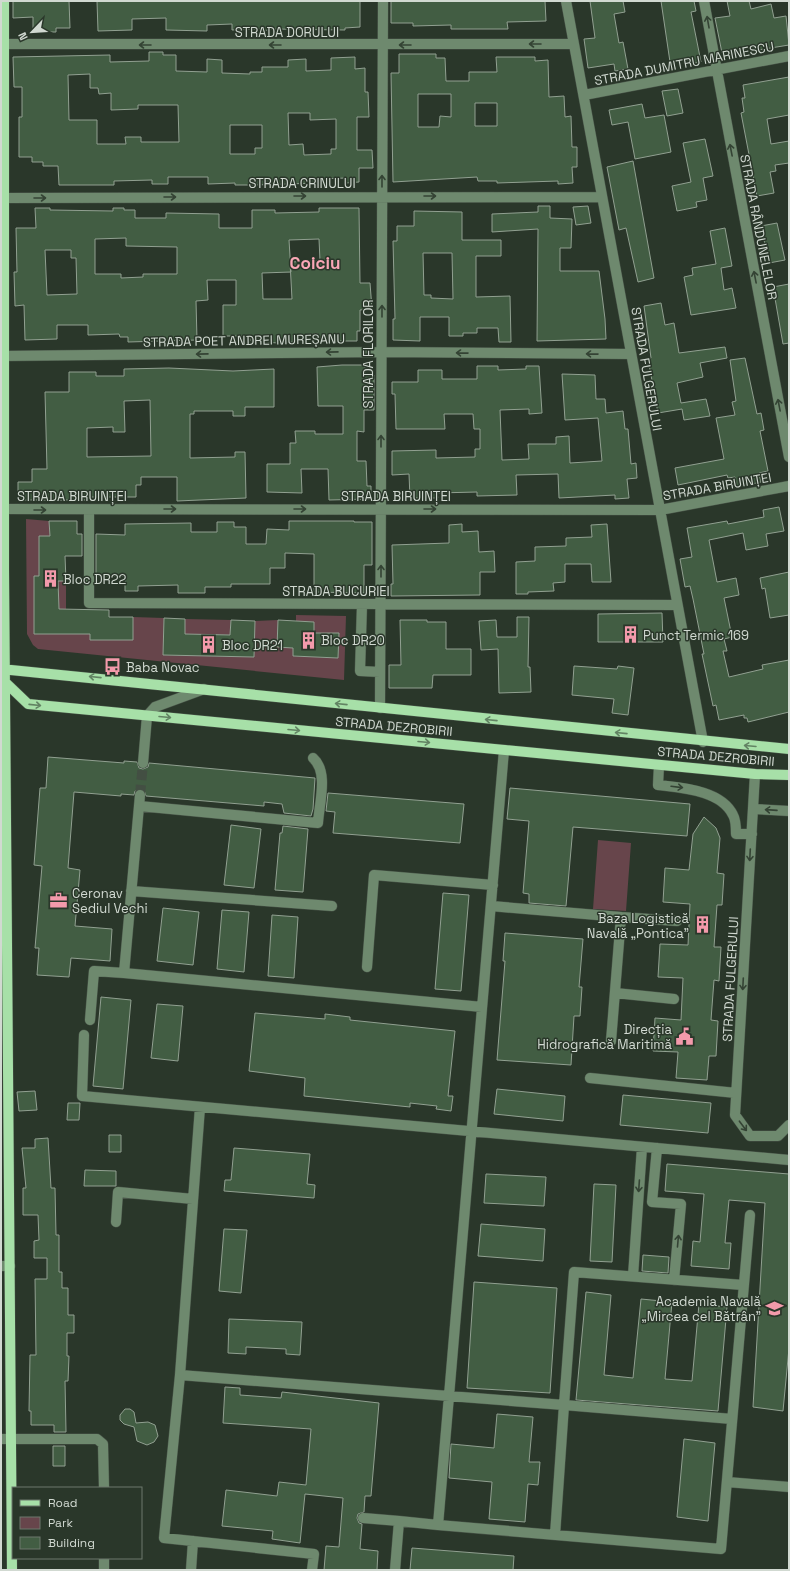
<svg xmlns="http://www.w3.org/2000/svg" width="790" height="1571" viewBox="0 0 790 1571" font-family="'Space Grotesk',sans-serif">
  <rect width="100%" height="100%" fill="#2a372a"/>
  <path fill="#67454b" d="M26 519 49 521 50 536H39V576L35 634H90V640L133 639V617L164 618 163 655 254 657 255 621 278 620V647L293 648V656L338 658 339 634 314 633V622L296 621V615L346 616 344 680 38 649 33 645 27 634Z
    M58 581H66V609H59Z
    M185 619 231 620 230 635 185 634Z
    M598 840 631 843 626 911 593 909Z"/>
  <path fill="#425d43" stroke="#91a091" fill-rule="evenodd" d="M13 1H69L70 28H56V32H33V17L13 18Z
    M97 1H360V27L345 28V30L274 29 261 31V29L232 30V24L207 25V31L166 30V18L132 19V30L98 31Z
    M391 1H545L546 21 507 22 508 29H451V25L413 26V23H391Z
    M590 1H623L625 12 614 14 619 43 623 42 628 69 615 71 614 64 588 68 584 39 595 38Z
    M661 1H694L696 11 691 12 701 62 689 64 687 58 670 62Z
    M727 1H749L751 9 771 4 774 18 786 16 789 45 752 51 751 48 722 53 715 18 730 16Z
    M149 52H163V55H176V71L207 72V59L222 60V73L250 74V72H262V67H288V60L306 59V71L331 70V58L355 57V69L365 68V92H368L369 117H357V150H372L373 168H359V182L346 183V178L317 179 318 183 255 185H235V183L208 184V177H168V184H152V180L114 181V185H59L58 166H43V162H32V157H19V117H22V87H14L13 57 110 55V62L149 61ZM90 74V88H98L99 94 111 93V110L138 109V105H178L179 142H141V137H125L126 144H97V120H69L68 75ZM288 113H310V120L336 119V149H331V154L304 155 303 144 289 145ZM230 125H262V148H255V154H230Z
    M399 54H436V58H445L446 81H469V72H497L496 57H535V61L548 60 549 97 564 96 565 117 571 116 572 147H577V167H572L573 183 558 184V181L497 183V181H478L477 177 393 182 391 73H399ZM418 94H451V117L440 116 439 127H418ZM475 103H497V126H475Z
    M789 77V115L767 119 771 144 789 141V163L775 165 776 171 770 172 774 193 757 196 741 113 744 112 742 98H745L743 85Z
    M678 89 683 113 667 116 662 91Z
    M642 104 645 118 664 115 671 152 635 159 628 122 612 125 609 110Z
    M705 139 713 176 703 178 707 200 696 202 697 207 677 211 672 186 691 182 683 143Z
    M633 161 654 278 638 282 626 228 619 230 607 167Z
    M538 206H550V218L572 219 571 248H560V271H599L605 319 606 339 537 341 538 229 492 232V214L538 212Z
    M588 206 591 223 576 225 573 207Z
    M35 208H50V210L113 211V208H124V210H135V218H166V213L219 214V228H252V210H275V213L319 212V208H359L360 283H370L372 309 360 310V331H357V341H339V338H318V334L293 335V342L278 343 251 341V336H223V305H236V280H207L208 300 196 301 197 340 128 342V337H120L119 334 88 335V325H57V339L25 340 24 305 15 306 14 272H17L16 228H36ZM126 238V246L177 247V274H143V277L121 278V274H95V239ZM319 239 320 261 290 262 292 299H263L262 273 291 272 289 240ZM45 250H71V258H76L77 294 47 295Z
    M414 211 462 212V240H501V256H476V297L510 296 511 342H499L498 328H477V333H463V336H449V317H420V341L393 340V319H395L393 241H397V226H414ZM423 253H452L453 299 431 298V295H424Z
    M777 223 785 260 769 263 761 226Z
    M725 228 732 266 721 268 724 290 732 288 736 308 691 315 684 277 693 275 692 268 716 264 710 231Z
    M789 284V343L783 344 773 287Z
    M661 303 665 325 674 323 679 353 725 347 727 358 700 363 703 377 677 383 681 403 706 399 710 416 684 420 682 409 658 413 648 359 651 358 644 306Z
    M745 358 757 414 761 413 764 430 760 431 768 471 759 473 761 482 737 487 735 477 728 478 727 475 678 485 675 468 724 459 716 418 735 415 732 402 736 401 730 360Z
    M342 365H365V375H374V410H364V432L357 431V461H366L367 486H371V499L329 500 328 469H301L302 493 267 492V464H290V443H296L295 431H315V434H343V406H318L317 367Z
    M477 366H498V370L526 369V366H539L542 413 529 414V409L500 410 502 460 529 459 528 444H556V437L569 436 570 463 602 461 598 418 565 420 562 374 595 375 596 399H605L606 413 623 411 625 429H628L631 464 636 463 637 478 627 479 629 498 615 499V495L559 498 558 474 516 475 517 495 477 496V492L437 493 438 498H410L409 474 392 475V451L436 450V458L475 457V449H480V429H474L473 414H444L445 429H396L395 394H392V382H418V370H442V379H477Z
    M169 368 233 371 274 369V407H245V416H233V411H194V414H190V458L235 457V452H245L246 498 177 501V477H141V485H136V497H88V500H18V482H32V469H47L45 392H69V372H96V376H124V369ZM150 400 151 456 87 457V428L113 427V432H125L124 401Z
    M779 507 784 531 766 534 768 546 746 550 743 533 709 540 717 582 736 578 739 595 724 598 732 637 724 639 727 651H723L729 677 763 669 762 665 789 660V712L748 722 747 718H744V715L719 720 716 705 713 706 702 654H704L693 599 690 586 685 587 680 559 692 557 687 528 727 521 728 524 764 517 763 510Z
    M49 521H77V534H82V556H65L66 581H58L59 609 109 610V617H133V640H90V634H34V576H39V536H50Z
    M289 521H354V522H372V565H364V593L314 592V554L285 553V568H270V584H231V587H205V593H178V585L138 586V591H125V576H96V534L125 535V524L191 523V532H217V522H234V527H246V544H266L267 529 289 530Z
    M462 524V532L478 531 479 552 494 551 495 572H480V595L391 596V584H393L392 545 449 543V525Z
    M607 524 611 582H592L591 564H565V582L553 583 554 591 528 592V594H516V562L535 561V547L566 546V538L592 537 591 525Z
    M789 572V615L770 618 765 588 762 589 760 578Z
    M662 613 663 642H598V614Z
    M517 617H529L528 667H530L531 692 499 693 498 649 481 650 479 621 496 620 497 637H517Z
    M164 618 185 619V634L230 635 231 620 255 621 254 657 163 655Z
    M278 620 314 622V633H339L338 658 293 656V648L277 647Z
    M400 620H427V622H446V649H471V675H433L432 688H389V665H401Z
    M574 666 617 669 618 666 634 668 628 715 612 713 614 699 572 695Z
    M48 757 124 763V761L137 762 139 768 143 769 148 767 149 763 315 778 313 809 311 816 284 813 282 804 264 802V806L146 796 144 790 140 789 135 791 134 795 121 794V796L74 792 68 868 80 870 75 926 112 929 110 961 71 958 69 977 37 975 39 948H35L42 866 34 865 40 788H46Z
    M510 788 690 804 687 836 573 827 566 906 529 903V894L523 893 529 821 507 819Z
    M328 793 464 804 460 843 333 833 335 812 326 811Z
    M704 817 716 828 720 838 717 873 724 874 722 905H717L714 947H721L719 981 714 980 711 1020 718 1021 716 1056H709L707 1080 676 1078 678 1052 653 1051 655 1018 681 1020 683 978 658 977 660 944 688 945 690 904 663 902 665 868 689 870 693 834Z
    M231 825 261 829 254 888 224 885Z
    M283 826 308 829 303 892 275 890 280 833H282Z
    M443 893 469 895 461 991 435 989Z
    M163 908 199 912 193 965 157 961Z
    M222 910 249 912 244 972 217 969Z
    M272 915 298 917 294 978 268 976Z
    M505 933 583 939 579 987H582L580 1016H574L571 1065 497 1060 505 961H503Z
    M101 997 131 1000 123 1089 93 1086Z
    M157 1004 183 1006 178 1061 151 1058Z
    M255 1013 325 1019V1014L350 1017V1020L455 1031 448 1096H453L451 1111 436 1109 437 1106 410 1103V1107L304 1096 305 1078 249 1071Z
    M497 1089 565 1096 563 1121 494 1114Z
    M35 1091 37 1110 19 1111 17 1092Z
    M623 1095 711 1103 708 1133 620 1125Z
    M68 1103H80L79 1120H67Z
    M109 1135H121V1152H109Z
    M48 1138 51 1188H55L56 1235H59V1272H62V1288H68V1315H74V1333H67V1356H69L68 1381H65L66 1432H54V1425H31V1411H29L30 1355H36L35 1279H47V1258H34V1241L39 1240 38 1215H23V1188H26L22 1148H35V1139Z
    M234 1148 310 1154 307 1184 315 1185 314 1198 224 1191 225 1180H231Z
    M667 1164 789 1174V1348L783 1411 753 1407 765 1203 729 1200 725 1243H731L729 1269 691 1266 693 1241 700 1242 704 1194 665 1191Z
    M85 1170 116 1171V1186H84Z
    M486 1174 546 1177 544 1206 484 1203Z
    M594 1184 616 1185 612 1262 590 1261Z
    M481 1224 545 1229 543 1261 478 1256Z
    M224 1229 247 1230 241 1293 219 1291Z
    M643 1255 669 1257 668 1273 642 1271Z
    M474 1282 557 1288 550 1393 467 1388Z
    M586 1292 611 1295 604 1375 633 1378 641 1299 672 1302 665 1379 692 1381 699 1304 727 1307 718 1411 576 1400Z
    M229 1319 302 1322 300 1355 286 1354V1349L246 1347V1354L228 1353Z
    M225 1387 240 1388V1395L281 1398 282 1392 379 1403 371 1496H365L364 1512 358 1514 357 1518 359 1523 362 1524 360 1549 378 1551 377 1570H324L326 1546 339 1547 343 1498 305 1494 300 1543 272 1539 273 1531 222 1526 226 1490 277 1496 279 1482 306 1485 311 1429 223 1423Z
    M125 1409H130L134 1412 136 1423 148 1422 155 1425 158 1436 154 1442 147 1445 137 1441 134 1427 124 1424 120 1420V1415Z
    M497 1414 533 1417 529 1462H540L538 1485 528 1484 525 1522 489 1519 492 1482 449 1478 451 1444 494 1448Z
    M684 1439 715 1443 708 1521 677 1517Z
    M53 1446H65V1466H53Z
    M412 1548 514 1556 513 1570H410Z"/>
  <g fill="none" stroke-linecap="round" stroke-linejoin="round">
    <path stroke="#434f43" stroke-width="10" stroke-dasharray="10 5" stroke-linecap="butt" d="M140 795 143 763"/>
    <defs>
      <path id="minor" d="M566 1 703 742
        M704 1 789 457
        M1 44H574
        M584 95 789 56
        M1 198 602 197
        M1 356 382 352 631 354
        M1 509 660 510 789 486
        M89 510V603L676 605
        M362 604 360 671 380 672
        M380 708 383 1
        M143 763 147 716 155 707 204 689
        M659 765 658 785C682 788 721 790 733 815 736 820 736 828 736 834H752
        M755 774 735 1115 750 1136H778L789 1125
        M140 795 124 973 482 1007
        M139 806 318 823C319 804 329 772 313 758
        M753 809 789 811
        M131 891 332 906
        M491 906 621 917 611 1041
        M621 917 677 921
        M367 967 374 875 493 885
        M615 993 674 999
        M90 1020 94 971 124 973
        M84 1035 82 1096 789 1160
        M590 1078 736 1093
        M200 1107 180 1375 564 1405 574 1272 743 1285
        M657 1148 652 1202 681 1204 674 1280
        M116 1222 118 1192 193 1199
        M1 1266H10
        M633 1276 642 1147
        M180 1375 164 1538 314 1554 312 1570
        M1 1439H97L103 1444 104 1488
        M727 1482 789 1487
        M363 1518 399 1521
        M438 1525 721 1549 750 1215
        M555 1535 564 1405 732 1419
        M104 1558V1570
        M191 1570 193 1541
        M395 1570 399 1521 438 1525 504 750"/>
      <path id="major" d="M4 1V570L12 1570
        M1 669 789 749
        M5 682 28 704 755 774 789 775"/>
    </defs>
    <use href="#minor" stroke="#485448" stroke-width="11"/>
    <use href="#major" stroke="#485448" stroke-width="11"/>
    <use href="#minor" stroke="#6e896e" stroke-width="10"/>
    <use href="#major" stroke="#a7e0a8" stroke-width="10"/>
  </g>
  <defs><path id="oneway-shaft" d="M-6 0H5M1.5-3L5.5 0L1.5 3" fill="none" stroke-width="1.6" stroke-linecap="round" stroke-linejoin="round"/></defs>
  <g stroke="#344334">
    <use href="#oneway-shaft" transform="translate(708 22) rotate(-100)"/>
    <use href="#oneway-shaft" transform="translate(535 44) rotate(180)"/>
    <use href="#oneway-shaft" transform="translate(145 45) rotate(180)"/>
    <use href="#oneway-shaft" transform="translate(275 45) rotate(180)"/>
    <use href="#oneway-shaft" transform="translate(405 45) rotate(180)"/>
    <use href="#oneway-shaft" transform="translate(731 150) rotate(-101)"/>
    <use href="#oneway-shaft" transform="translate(382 181) rotate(-90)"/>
    <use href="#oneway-shaft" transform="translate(300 196)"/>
    <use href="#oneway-shaft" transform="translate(430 196)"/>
    <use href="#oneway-shaft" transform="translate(170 197)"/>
    <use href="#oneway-shaft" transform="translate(40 198)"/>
    <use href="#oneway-shaft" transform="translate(755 277) rotate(-101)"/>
    <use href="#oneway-shaft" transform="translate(382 311) rotate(-90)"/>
    <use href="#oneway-shaft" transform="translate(332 352) rotate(179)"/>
    <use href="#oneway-shaft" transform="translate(462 353) rotate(-179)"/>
    <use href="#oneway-shaft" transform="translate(202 354) rotate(179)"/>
    <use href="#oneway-shaft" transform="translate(592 354) rotate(-179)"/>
    <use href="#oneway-shaft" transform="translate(779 405) rotate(-101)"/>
    <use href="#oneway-shaft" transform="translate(381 441) rotate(-90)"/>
    <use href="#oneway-shaft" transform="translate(170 509)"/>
    <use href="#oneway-shaft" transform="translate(300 509)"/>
    <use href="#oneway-shaft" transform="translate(430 509)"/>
    <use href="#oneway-shaft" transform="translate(40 510)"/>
    <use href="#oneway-shaft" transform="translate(381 571) rotate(-90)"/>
    <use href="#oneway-shaft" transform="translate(677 787) rotate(7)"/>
    <use href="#oneway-shaft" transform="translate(771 810) rotate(-176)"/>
    <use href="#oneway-shaft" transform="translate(750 855) rotate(93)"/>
    <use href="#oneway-shaft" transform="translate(743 984) rotate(93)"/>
    <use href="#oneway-shaft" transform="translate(743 1126) rotate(53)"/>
    <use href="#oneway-shaft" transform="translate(639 1186) rotate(94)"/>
    <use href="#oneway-shaft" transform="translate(678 1241) rotate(-85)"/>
  </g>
  <g stroke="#628363">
    <use href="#oneway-shaft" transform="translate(95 677) rotate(-174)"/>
    <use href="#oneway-shaft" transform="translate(341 704) rotate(-174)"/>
    <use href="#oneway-shaft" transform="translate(35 705) rotate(6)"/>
    <use href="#oneway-shaft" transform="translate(165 717) rotate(5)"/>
    <use href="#oneway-shaft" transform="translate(491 720) rotate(-174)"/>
    <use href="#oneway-shaft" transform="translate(294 730) rotate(5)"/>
    <use href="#oneway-shaft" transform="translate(621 733) rotate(-174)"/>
    <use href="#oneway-shaft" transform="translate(424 742) rotate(5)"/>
    <use href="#oneway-shaft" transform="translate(750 746) rotate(-175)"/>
  </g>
  <defs>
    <symbol id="building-bare" viewBox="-9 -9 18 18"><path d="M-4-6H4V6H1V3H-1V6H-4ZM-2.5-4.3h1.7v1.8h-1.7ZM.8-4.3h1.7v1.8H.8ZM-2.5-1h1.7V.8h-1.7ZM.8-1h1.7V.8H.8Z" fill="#f39aab" stroke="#2a372a" stroke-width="2.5" paint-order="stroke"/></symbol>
    <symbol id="bus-bare" viewBox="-9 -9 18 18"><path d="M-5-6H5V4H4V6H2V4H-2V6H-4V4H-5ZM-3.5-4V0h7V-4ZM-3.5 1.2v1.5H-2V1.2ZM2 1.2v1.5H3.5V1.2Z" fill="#f39aab" stroke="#2a372a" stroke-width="2.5" paint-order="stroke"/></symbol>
    <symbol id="office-bare" viewBox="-9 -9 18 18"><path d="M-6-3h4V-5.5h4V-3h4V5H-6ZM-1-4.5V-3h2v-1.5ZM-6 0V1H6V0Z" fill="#f39aab" stroke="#2a372a" stroke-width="2.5" paint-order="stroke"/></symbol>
    <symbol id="civic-bare" viewBox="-9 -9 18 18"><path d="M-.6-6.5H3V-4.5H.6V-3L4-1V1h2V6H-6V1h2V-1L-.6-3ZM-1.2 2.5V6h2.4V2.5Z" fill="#f39aab" stroke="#2a372a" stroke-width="2.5" paint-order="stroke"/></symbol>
    <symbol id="university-bare" viewBox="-9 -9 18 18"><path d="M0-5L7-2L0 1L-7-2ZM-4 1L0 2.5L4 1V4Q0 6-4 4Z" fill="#f39aab" stroke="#2a372a" stroke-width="2.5" paint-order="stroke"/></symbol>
  </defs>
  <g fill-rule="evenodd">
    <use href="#building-bare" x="38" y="566" width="25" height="25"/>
    <use href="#building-bare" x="618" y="622" width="25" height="25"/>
    <use href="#building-bare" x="296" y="628" width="25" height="25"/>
    <use href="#building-bare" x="196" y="632" width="25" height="25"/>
    <use href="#bus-bare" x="100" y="654" width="25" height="25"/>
    <use href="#office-bare" x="46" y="888" width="25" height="25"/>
    <use href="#building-bare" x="690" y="912" width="25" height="25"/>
    <use href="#civic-bare" x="672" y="1024" width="25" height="25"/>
    <use href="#university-bare" x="762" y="1296" width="25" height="25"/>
  </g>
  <g text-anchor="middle" stroke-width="3" stroke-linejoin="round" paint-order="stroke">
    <g font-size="13" fill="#d1d9d1" stroke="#2a372a">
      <text x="287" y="37">STRADA DORULUI</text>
      <text transform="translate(684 63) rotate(-11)" y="5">STRADA DUMITRU MARINESCU</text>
      <text x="302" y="188">STRADA CRINULUI</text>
      <text transform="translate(759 227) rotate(79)" y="5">STRADA RÂNDUNELELOR</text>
      <text transform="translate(244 340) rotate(-1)" y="5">STRADA POET ANDREI MUREȘANU</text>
      <text transform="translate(368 354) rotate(-90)" y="5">STRADA FLORILOR</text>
      <text transform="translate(647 369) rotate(80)" y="5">STRADA FULGERULUI</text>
      <text transform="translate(717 486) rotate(-10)" y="5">STRADA BIRUINȚEI</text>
      <text x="72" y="501">STRADA BIRUINȚEI</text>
      <text x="396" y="501">STRADA BIRUINȚEI</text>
      <text x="336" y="596">STRADA BUCURIEI</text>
      <text transform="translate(394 726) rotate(5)" y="5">STRADA DEZROBIRII</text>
      <text transform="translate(716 756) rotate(5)" y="5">STRADA DEZROBIRII</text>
      <text transform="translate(730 979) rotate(-87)" y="5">STRADA FULGERULUI</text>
    </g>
    <g font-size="13" fill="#d1d9d1" stroke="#2a372a" text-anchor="start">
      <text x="63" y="584">Bloc DR22</text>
      <text x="643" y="640">Punct Termic 169</text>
      <text x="321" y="645">Bloc DR20</text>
      <text x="222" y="650">Bloc DR21</text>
      <text x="126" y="672">Baba Novac</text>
      <text x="72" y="898">Ceronav<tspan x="72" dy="15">Sediul Vechi</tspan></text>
      <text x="689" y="923" text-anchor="end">Baza Logistică<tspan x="689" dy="15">Navală „Pontica”</tspan></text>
      <text x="672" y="1034" text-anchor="end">Direcția<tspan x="672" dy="15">Hidrografică Maritimă</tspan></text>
      <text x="761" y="1306" text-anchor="end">Academia Navală<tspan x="761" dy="15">„Mircea cel Bătrân”</tspan></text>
    </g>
    <g font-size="17" font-weight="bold" fill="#faa7b6" stroke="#2a372a">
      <text x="315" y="269">Coiciu</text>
    </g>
  </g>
  <rect width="790" height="1571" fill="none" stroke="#d1d9d1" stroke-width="4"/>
  <rect x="12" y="1487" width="130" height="72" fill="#2a372a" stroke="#6d786d"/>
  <rect x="20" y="1500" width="20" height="6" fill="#a7e0a8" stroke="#6d786d"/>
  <text x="48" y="1507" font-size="12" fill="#d1d9d1">Road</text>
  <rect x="20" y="1517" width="20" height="12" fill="#67454b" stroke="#6d786d"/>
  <text x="48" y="1527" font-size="12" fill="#d1d9d1">Park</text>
  <rect x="20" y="1537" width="20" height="12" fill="#425d43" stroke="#6d786d"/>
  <text x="48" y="1547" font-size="12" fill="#d1d9d1">Building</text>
  <g transform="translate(32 32) rotate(245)" stroke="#2a372a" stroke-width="3" paint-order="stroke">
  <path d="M0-3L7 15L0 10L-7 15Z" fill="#d1d9d1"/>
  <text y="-6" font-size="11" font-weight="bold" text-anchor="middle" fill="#d1d9d1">N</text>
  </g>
</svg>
